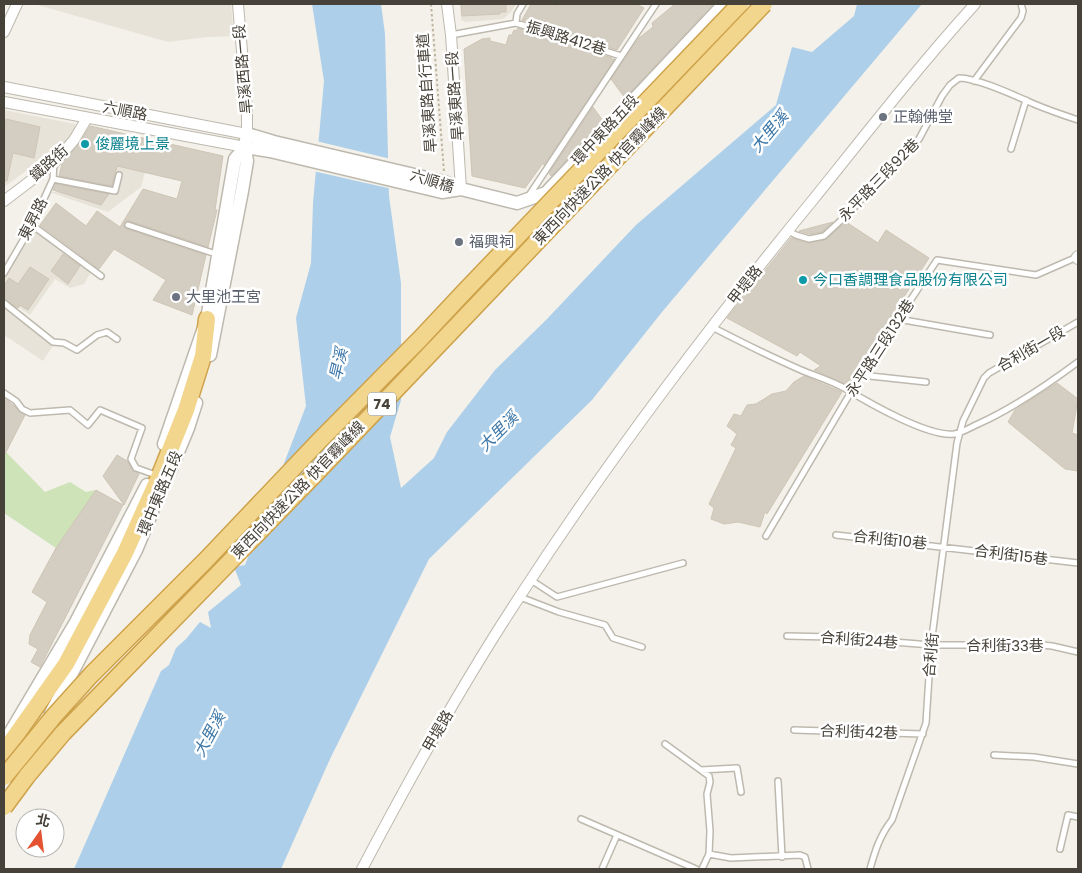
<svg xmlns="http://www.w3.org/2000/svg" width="1082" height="873" viewBox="0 0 1082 873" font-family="Poppins,'Noto Sans TC',sans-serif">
  <rect width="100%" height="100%" fill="#f3f1ea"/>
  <path fill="#e7e3d9" d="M34 4H231L234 36 207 37 168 42Z
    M460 4H516L511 12 503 19 466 22 461 20Z
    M4 110 75 124V127L71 138 4 187Z
    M102 129 95 161 145 172 141 187 108 212 49 192 114 191 67 155 96 130Z
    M34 227 92 270 84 284 70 288 55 279 30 315 4 297V272Z
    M4 307 56 341 43 361 4 335Z"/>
  <path fill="#cee3b8" d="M6 452 45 492 70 482 86 492 96 490 56 548 4 513V458Z"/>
  <path fill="#aecfe9" d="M312 4H381L385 34 389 196 401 283V400L390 437 401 488 434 458 447 432 495 370 547 319 636 225 776 105 792 47 812 52 854 16 857 4H922L662 312 592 400 429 559 330 759 281 869H74L161 671 169 665 176 648 186 639 200 622 211 628 208 612 241 585 234 567 245 565 306 406 296 318 311 263 313 203 324 81Z"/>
  <path fill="#f3f1ea" d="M316 141 391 159 392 189 313 171Z"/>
  <path fill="#d4cdc1" stroke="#cec5b5" d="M461 4H506V12H500V14L462 16Z
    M531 4H550L557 6V4H636L644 8 617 50 522 20Z
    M675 4H713L625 98 611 79 639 38 653 27 652 23Z
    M518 28 612 58 611 59H615L544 165 543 163 525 188 472 176 464 49 482 39 490 38V41L506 45 509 35H512L514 30 516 31Z
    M593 107 603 121 551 176 549 173Z
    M6 119 40 127 34 158 13 153 7 181H4V131Z
    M90 126 223 156 215 210H217L208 247 129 221H125L124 224 127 229 206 255 192 315 153 300 166 280 114 249 99 269 40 225 56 203 86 226 97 211 120 227 143 189 177 199 182 181 117 166 112 186 59 176 62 164 79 144Z
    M56 184 109 194 101 205 53 190Z
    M833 222 822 232 809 234 799 231Z
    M846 222 878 243 886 230 929 258 847 385 814 370 821 366 800 352 797 356 727 318 791 238 808 243 825 240Z
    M63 254 80 266 68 284 51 271Z
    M30 267 49 279 28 310 20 305 18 308 4 299V286L9 278 18 284Z
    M804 376 842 392 767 514 765 512 760 527 738 522 724 524 711 519 714 508 709 504 736 448 731 445 737 434 727 426 734 414 741 416 747 405 756 404 772 394 786 391 794 382Z
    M1057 383 1078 399 1072 433 1078 435V471L1065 469 1008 422 1015 410Z
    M4 398 25 415 4 456Z
    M117 455 127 461 133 471 139 474 124 505 103 476Z
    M96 490 123 505 40 667 31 662 38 649 29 644 30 635 47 602 32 592 56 548Z"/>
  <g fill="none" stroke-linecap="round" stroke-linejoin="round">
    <defs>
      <path id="service" d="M516 23 517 14 523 4
        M451 35 516 23 621 56
        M974 81 1021 18 1023 11 1021 4
        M1011 149 1026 100
        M53 179 115 191 119 175
        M528 197 656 4
        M32 225 101 276
        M128 225 219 255
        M788 231 796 235 809 239 824 236 850 212 904 151 919 139 942 96 950 85 959 78C978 78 1016 96 1034 104 1048 110 1063 115 1078 120
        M4 273 32 225 53 179 54 163
        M4 303 53 342 64 343 77 350 97 335 107 332 117 339
        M898 319 990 335
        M712 327C741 342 771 357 801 370 815 376 832 381 846 389 869 403 928 437 954 434 962 433 971 427 978 424 1014 408 1047 385 1078 362
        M861 375 926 382
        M4 393 16 401 22 409 30 413 70 410 88 425 100 410 142 428 131 459 136 468 153 474
        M836 535 1078 563
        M766 536 861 375 937 260 1036 275 1077 257
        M531 580 557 597 683 563
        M520 597 559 612 605 625 613 638 642 647
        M787 636 832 637 931 645H1042L1052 646 1078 652
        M794 730 923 734
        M665 744 709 776 710 782 707 794 710 831 709 854
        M994 755 1034 757 1078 764
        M701 770 737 768 741 792
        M778 781 782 857
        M581 819 696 869
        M1060 849 1068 815 1078 817
        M602 869 617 835
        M702 869 709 854 731 858 800 855 805 857 808 869
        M870 869C875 851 880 835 892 820L926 723 931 645 957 443 963 421 984 378 989 373 1078 322"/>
      <path id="minor" d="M447 4 451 35 461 189
        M4 32 17 4
        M4 87 247 134V111L238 4
        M4 102 245 147
        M4 201 54 163 74 140 87 118
        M1078 256 1077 257 1078 259
        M362 869C411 776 462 684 520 596 609 459 708 328 812 201 865 135 918 67 975 4"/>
      <path id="tertiary" d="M210 355 242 191 247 161 245 147 270 151 442 192 461 189
        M164 444 207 319 235 159 245 147 247 134 274 142 444 182 461 189 517 203 546 193 724 4
        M170 471 188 428 196 403
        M51 713 136 550 152 512
        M10 733 76 622 147 485"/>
      <path id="trunk" d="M4 752 66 664 125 553 160 475 186 410 203 356 207 319"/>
    </defs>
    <use href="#service" stroke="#beb9ae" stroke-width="8"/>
    <use href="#minor" stroke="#beb9ae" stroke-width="12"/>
    <use href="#tertiary" stroke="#beb9ae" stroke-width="15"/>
    <use href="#trunk" stroke="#cea24a" stroke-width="19"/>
    <path stroke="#beb5a1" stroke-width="2" stroke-dasharray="2.5 2.5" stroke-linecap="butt" d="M431 4 444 172"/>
    <use href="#service" stroke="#fff" stroke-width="5"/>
    <use href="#minor" stroke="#fff" stroke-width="10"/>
    <use href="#tertiary" stroke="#fff" stroke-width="12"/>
    <use href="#trunk" stroke="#f2d68e" stroke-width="16"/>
    <defs>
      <path id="trunk-bridge" d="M4 777 54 716 91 675 206 560 319 441 420 339 465 291 740 4
        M4 807 27 776 63 733 319 470 764 4"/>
    </defs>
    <use href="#trunk-bridge" stroke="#cea24a" stroke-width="19" stroke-linecap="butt"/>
    <use href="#trunk-bridge" stroke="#f2d68e" stroke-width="16"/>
  </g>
  <g fill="#6b7280" stroke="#fff" stroke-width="2">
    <circle cx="883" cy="117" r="5"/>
    <circle cx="459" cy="242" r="5"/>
    <circle cx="176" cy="297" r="5"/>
  </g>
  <g fill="#0f9aa8" stroke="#fff" stroke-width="2">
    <circle cx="85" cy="144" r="5"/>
    <circle cx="803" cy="280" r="5"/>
  </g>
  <g text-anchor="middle" stroke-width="5" stroke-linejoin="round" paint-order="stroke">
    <rect fill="#fff" stroke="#7e7b74" stroke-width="1" x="368" y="392.5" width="28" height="23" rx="4"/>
    <g font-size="14" font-weight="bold" fill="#474239">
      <text x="382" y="409">74</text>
    </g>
    <g font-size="15" fill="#474239" stroke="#fff">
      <text transform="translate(566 38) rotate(17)" y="5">振興路412巷</text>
      <text transform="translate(243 69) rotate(-95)" y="5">旱溪西路一段</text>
      <text transform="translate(427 93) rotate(-94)" y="5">旱溪東路自行車道</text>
      <text transform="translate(455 96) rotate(-94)" y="5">旱溪東路一段</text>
      <text transform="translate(125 111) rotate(11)" y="5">六順路</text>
      <text transform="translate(605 130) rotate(-47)" y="5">環中東路五段</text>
      <text transform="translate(49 163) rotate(-42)" y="5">鐵路街</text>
      <text transform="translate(600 176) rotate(-46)" y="5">東西向快速公路 快官霧峰線</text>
      <text transform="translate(879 180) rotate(-46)" y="5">永平路三段92巷</text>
      <text transform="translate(432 181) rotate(17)" y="5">六順橋</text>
      <text transform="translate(33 219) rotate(-63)" y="5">東昇路</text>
      <text transform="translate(745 285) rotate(-52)" y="5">甲堤路</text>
      <text transform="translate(880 348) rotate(-57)" y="5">永平路三段132巷</text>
      <text transform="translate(1031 349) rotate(-30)" y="5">合利街一段</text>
      <text transform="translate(298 490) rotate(-46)" y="5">東西向快速公路 快官霧峰線</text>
      <text transform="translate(160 493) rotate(-67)" y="5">環中東路五段</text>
      <text transform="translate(890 540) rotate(6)" y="5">合利街10巷</text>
      <text transform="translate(1011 555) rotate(7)" y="5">合利街15巷</text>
      <text transform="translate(859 640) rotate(4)" y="5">合利街24巷</text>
      <text x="1005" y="651">合利街33巷</text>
      <text transform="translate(931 655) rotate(-85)" y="5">合利街</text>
      <text transform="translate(438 731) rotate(-60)" y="5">甲堤路</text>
      <text transform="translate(859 732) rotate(2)" y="5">合利街42巷</text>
    </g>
    <g font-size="15" fill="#5b616d" stroke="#fff" text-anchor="start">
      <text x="893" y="122">正翰佛堂</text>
      <text x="469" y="247">福興祠</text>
      <text x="186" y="302">大里池王宮</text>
    </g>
    <g font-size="15" fill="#0d838f" stroke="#fff" text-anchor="start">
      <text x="95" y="149">俊麗境上景</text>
      <text x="813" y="285">今口香調理食品股份有限公司</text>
    </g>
    <g font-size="16" font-style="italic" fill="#3d77a8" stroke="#fff">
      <text transform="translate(769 131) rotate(-50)" y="6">大里溪</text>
      <text transform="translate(338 364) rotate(-77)" y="6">旱溪</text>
      <text transform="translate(498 431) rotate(-45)" y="6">大里溪</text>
      <text transform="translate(209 734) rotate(-62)" y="6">大里溪</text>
    </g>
  </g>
  <rect width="1082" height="873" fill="none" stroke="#474239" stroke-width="10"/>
  <g transform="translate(40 833) rotate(14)"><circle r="24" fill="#ffffff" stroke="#b5b3b0"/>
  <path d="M0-4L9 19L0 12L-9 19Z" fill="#e45231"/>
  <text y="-8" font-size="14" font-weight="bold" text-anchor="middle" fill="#474239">北</text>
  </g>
</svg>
